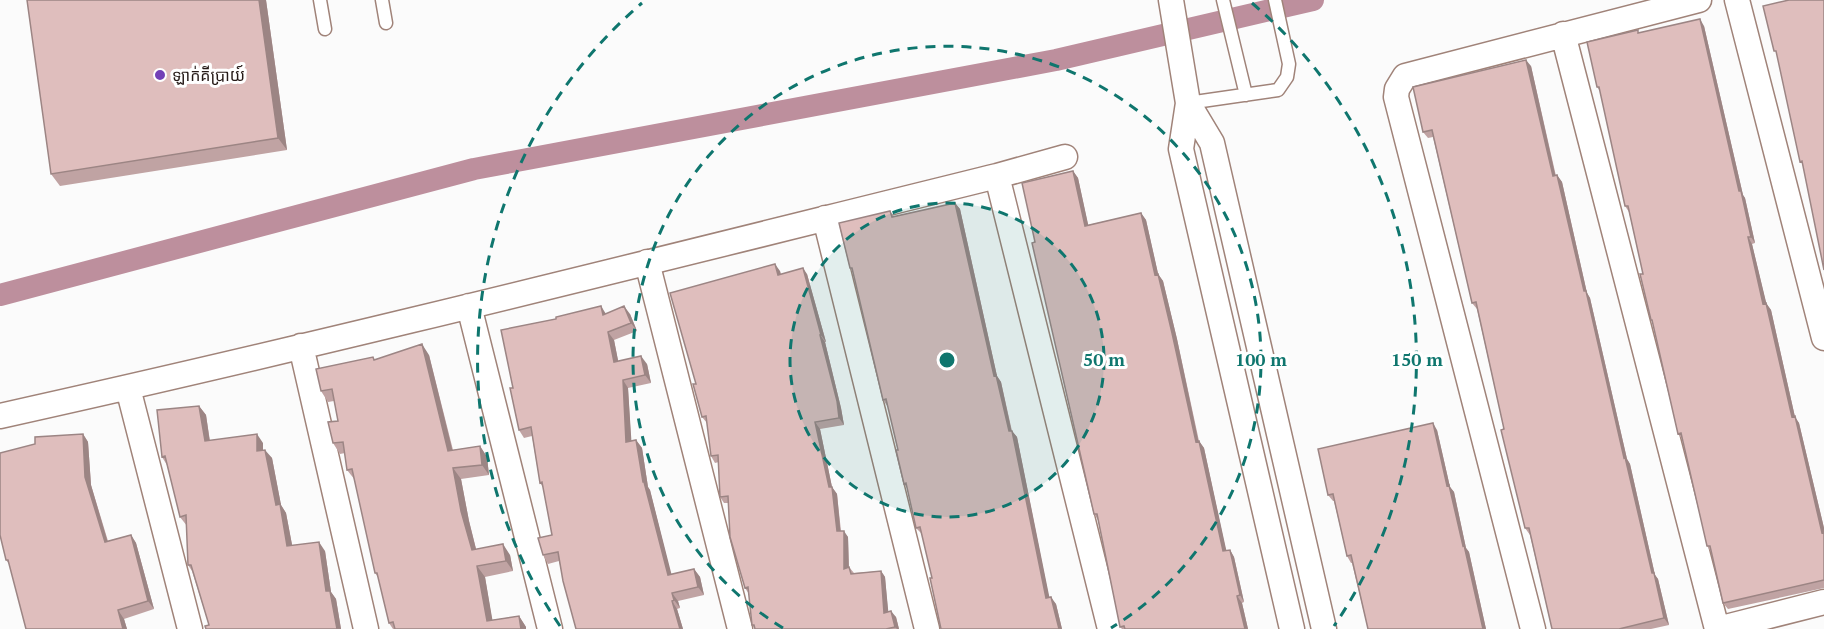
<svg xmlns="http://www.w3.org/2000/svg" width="1824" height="629" viewBox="0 0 1824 629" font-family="'PT Serif','Noto Sans Khmer',serif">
  <rect width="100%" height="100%" fill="#fbfbfb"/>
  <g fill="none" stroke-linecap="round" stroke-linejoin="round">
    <path stroke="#bd8f9d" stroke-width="22" d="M0 295 474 169 1056 60 1313 0"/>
    <defs>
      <path id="lane" d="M320 0 325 29
        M382 0 386 23
        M1223 0 1246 95
        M1188 103 1278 90 1287 77 1289 64 1275 0"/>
      <path id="street" d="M1171 0 1188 103 1181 149 1292 629
        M1737 0 1824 338
        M1563 34 1717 629
        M1188 103 1212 143 1324 629
        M997 176 1110 629
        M825 218 927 629
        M647 262 740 629
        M469 306 550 629
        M301 346 366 629
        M128 388 190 629
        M0 416C334 342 665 258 997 176L1065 157
        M1533 629 1396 97 1397 89 1405 76 1699 0
        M1718 629 1824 602"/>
    </defs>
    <use href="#lane" stroke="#a08379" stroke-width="15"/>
    <use href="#street" stroke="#a08379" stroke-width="27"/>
    <use href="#lane" stroke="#fff" stroke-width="12"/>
    <use href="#street" stroke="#fff" stroke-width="24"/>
  </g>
  <path fill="#c0a3a3" d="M27 0H266L287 150 60 186 51 174Z
    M1704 26 1743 195 1745 198 1755 243 1752 244 1766 303 1771 310 1795 417 1799 423 1824 528V588L1728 609 1723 603 1712 553 1707 546 1683 440 1678 434 1653 323 1651 320 1643 274 1629 212 1625 206 1600 91 1597 87 1640 33Z
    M1531 66 1556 176 1557 175 1562 182 1587 293 1590 298 1627 459 1630 464 1655 575 1658 579 1669 625 1651 629H1552L1530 535 1525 528 1504 429 1477 309 1472 303 1433 137 1428 138 1423 132Z
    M1073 171 1078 178 1088 225 1141 213 1146 220 1158 274 1163 281 1177 339 1199 441 1204 448 1226 551 1230 550 1234 557 1244 602 1242 603 1248 629H1122L1120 627 1098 520 1094 514 1035 242Z
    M955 203 960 209 997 376 1001 382 1012 431 1017 437 1049 598 1056 604 1062 629H941L932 578 922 534 916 528 907 488 904 484 898 450 888 407 883 400 853 273 850 268 890 211 894 217Z
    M780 271 781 274H807L826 342H825L841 408 844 425 820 429 832 487 837 494 841 531 848 537 849 567 854 573 881 571 885 577 888 612 896 617 899 629H755L752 625 749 594 745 588 729 503H724L720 497 719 462 715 463 711 456 707 423 702 417 696 384Z
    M606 314H630L637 331 614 340 618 361 647 364 651 383 628 388 631 441 636 440 642 448 648 487 650 490 671 575 694 569 700 577 704 595 678 601 680 608 677 609 683 629H576L559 561 548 564 543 555 552 535 543 487 540 483 532 436 524 438 519 430 513 388 556 319Z
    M429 355 453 450 480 446 487 457 489 475 461 479 469 521 476 549 510 555 513 571 485 577 492 620 519 616 526 627V629H393L389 623 378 577 375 573 355 480 347 470 345 453 340 454 333 443 338 421 334 401 328 402 321 391 373 357 375 360Z
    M199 406 206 415 210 441 263 443V450L272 458 281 505 286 513 292 545 325 551 331 592 336 599 341 629H206L209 625 192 571 188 565 187 526 180 517 167 465 162 457Z
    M1437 430 1450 487 1454 492 1466 548 1469 552 1486 629H1368L1352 563H1351L1347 556 1334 501H1333L1328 495Z
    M83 434 88 442 91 485 108 541 131 535 136 543 154 609 124 619 127 629H26L10 565 6 560Z"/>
  <path fill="#9c8584" d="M259 0H266L287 150 278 138Z
    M1700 19 1704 26 1743 195 1745 198 1755 243 1751 237 1739 191Z
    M1526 60 1531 66 1557 183 1553 176Z
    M1073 171 1078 178 1090 233 1085 226Z
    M1557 175 1562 182 1587 293 1590 298 1627 459 1630 464 1655 575 1658 579 1669 625 1664 618 1652 573 1584 291Z
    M955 203 960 209 997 376 1001 382 1013 438 1009 431 994 376Z
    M1141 213 1146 220 1160 282 1155 275Z
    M1748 237 1752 244 1768 310 1763 304Z
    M775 264 780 271 782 282 778 275Z
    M803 268 807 274 826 342 821 335Z
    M1158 274 1163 281 1177 339 1200 449 1196 442Z
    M1766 303 1771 310 1795 417 1799 423 1824 528V536L1822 533 1792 417Z
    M601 306 606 314 603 315Z
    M624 306 630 314 637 331 631 323Z
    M608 332 614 340 620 370 614 362Z
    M820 335 825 342 841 408 844 425 839 418Z
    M422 344 429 355 455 461 448 451Z
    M641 356 647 364 651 383 645 375Z
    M623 380 628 388 632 450 626 442Z
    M199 406 206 415 211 450 205 441Z
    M815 422 820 429 832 487 837 494 841 537 837 531 829 487Z
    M1433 423 1437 430 1450 487 1454 492 1466 548 1469 552 1486 629H1483L1447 486Z
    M1012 431 1017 437 1051 605 1046 598Z
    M83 434 88 442 91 485 110 550 105 542 85 477Z
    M257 434 263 443V460L257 451Z
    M636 440 642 448 648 487 650 490 674 584 668 575 643 482Z
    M1199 441 1204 448 1228 558 1223 551Z
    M480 446 487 457 489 475 482 465Z
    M265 450 272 458 281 505 286 513 294 555 287 546 276 505Z
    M453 468 461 479 469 521 479 561 472 550 461 511Z
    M844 531 848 537 849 575 844 569Z
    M131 535 136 543 154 609 148 601Z
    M319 542 325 551 331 592 336 599 341 629H337L326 591Z
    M503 544 510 555 513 571 506 561Z
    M1230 550 1234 557 1244 602 1240 595Z
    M477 566 485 577 494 629 487 621Z
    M694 569 700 577 704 595 698 587Z
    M881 571 885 577 889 619 884 613Z
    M672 593 678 601 680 608 674 600Z
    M1237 596 1242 603 1248 629H1245Z
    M1051 597 1056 604 1062 629H1059Z
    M672 601 677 609 683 629H680Z
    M118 610 124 619 127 629H123Z
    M891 611 896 617 899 629H897L895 627Z
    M519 616 526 627V629H521Z"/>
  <path fill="#dfbebd" stroke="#9c8584" stroke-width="1.5" d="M27 0H259L278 138 51 174Z
    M1789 0H1824V270L1802 161 1800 162 1776 51H1774L1763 6Z
    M1700 19 1739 191H1741L1751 237H1748L1763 304 1766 303 1792 417 1795 416 1822 533 1824 532V580L1723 603 1710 546H1707L1681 433 1678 434 1652 320H1651L1640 274H1643L1628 206H1625L1599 87H1597L1587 42 1638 30V33Z
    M1526 60 1553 176 1557 175 1584 291H1586L1624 458 1625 457 1652 573H1654L1664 618 1619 629H1552L1529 528H1525L1512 475 1501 430 1504 429 1476 302 1472 303 1432 130 1423 132 1413 87Z
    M1073 171 1085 226 1141 213 1155 275 1158 274 1172 333 1196 442 1199 441 1223 551 1230 550 1240 595 1237 596 1245 629H1125L1124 626 1120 627 1097 514H1094L1032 243 1035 242 1022 183Z
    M955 203 994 376 996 375 1009 431H1012L1046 598 1051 597 1059 629H941L930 578H932L920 527 916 528 906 483 904 484 896 450H898L886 399 883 400 852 268H850L839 223 890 211 892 217Z
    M775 264 778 275 803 268 821 335H820L837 401 839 418 815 422 829 487H832L837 531H844V569L849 567 851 574 881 571 884 613 891 611 895 627 886 629H755L754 625H752L748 587 745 588 730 537 728 496 720 497 718 455 711 456 706 416 702 417 693 384H696L670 293Z
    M601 306 603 315 624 306 631 323 608 332 614 362 641 356 645 375 623 380 626 442 636 440 643 482H644L668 575 694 569 698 587 672 593 674 600 672 601 680 629H576L563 581 558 552 543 555 538 538 552 535 542 482 540 483 531 427 519 430 510 388H513L501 330 556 319V317Z
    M422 344 448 451 480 446 482 465 453 468 461 511 472 550 503 544 506 561 477 566 487 621 519 616 521 629H395L393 622 389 623 377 573H375L352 469 347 470 343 442 333 443 328 422 338 421 332 389 321 391 316 369 373 357 374 360Z
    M199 406 205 441 257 434V451L265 450 276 505 280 504 287 546 319 542 326 591H330L337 629H206L205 626 209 625 191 565H188L186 515 180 517 165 456 162 457 157 410Z
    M1433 423 1447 486 1449 485 1463 546 1464 545 1483 629H1368L1351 555 1347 556 1333 494 1328 495 1318 449Z
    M83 434 85 477 105 542 131 535 148 601 118 610 123 629H26L8 560H6L0 535V453L35 444V437Z"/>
  <circle cx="947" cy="360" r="157" fill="#0f766e" fill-opacity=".12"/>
  <g fill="none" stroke="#0f766e" stroke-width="3" stroke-dasharray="10 8">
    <circle cx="947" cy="360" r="157"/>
    <path d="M783 628A314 314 0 1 1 1111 628"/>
    <path d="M560 626A470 470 0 0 1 642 3M1252 3A470 470 0 0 1 1334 626"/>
  </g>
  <circle fill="#7340b7" stroke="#fff" stroke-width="2" cx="160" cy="75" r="6"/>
  <g text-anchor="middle" stroke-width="6" stroke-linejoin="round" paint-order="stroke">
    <g font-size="16" fill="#251a17" stroke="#fff" text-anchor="start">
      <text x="172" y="81">ឡាក់គីប្រាយ៍</text>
    </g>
  </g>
  <circle cx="947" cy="360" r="9" fill="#0f766e" stroke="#fff" stroke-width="3"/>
  <g font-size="18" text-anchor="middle" font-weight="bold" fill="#0f766e" stroke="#fff" stroke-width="6" stroke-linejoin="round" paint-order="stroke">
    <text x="1104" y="366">50 m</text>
    <text x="1261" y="366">100 m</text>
    <text x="1417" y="366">150 m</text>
  </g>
</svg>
